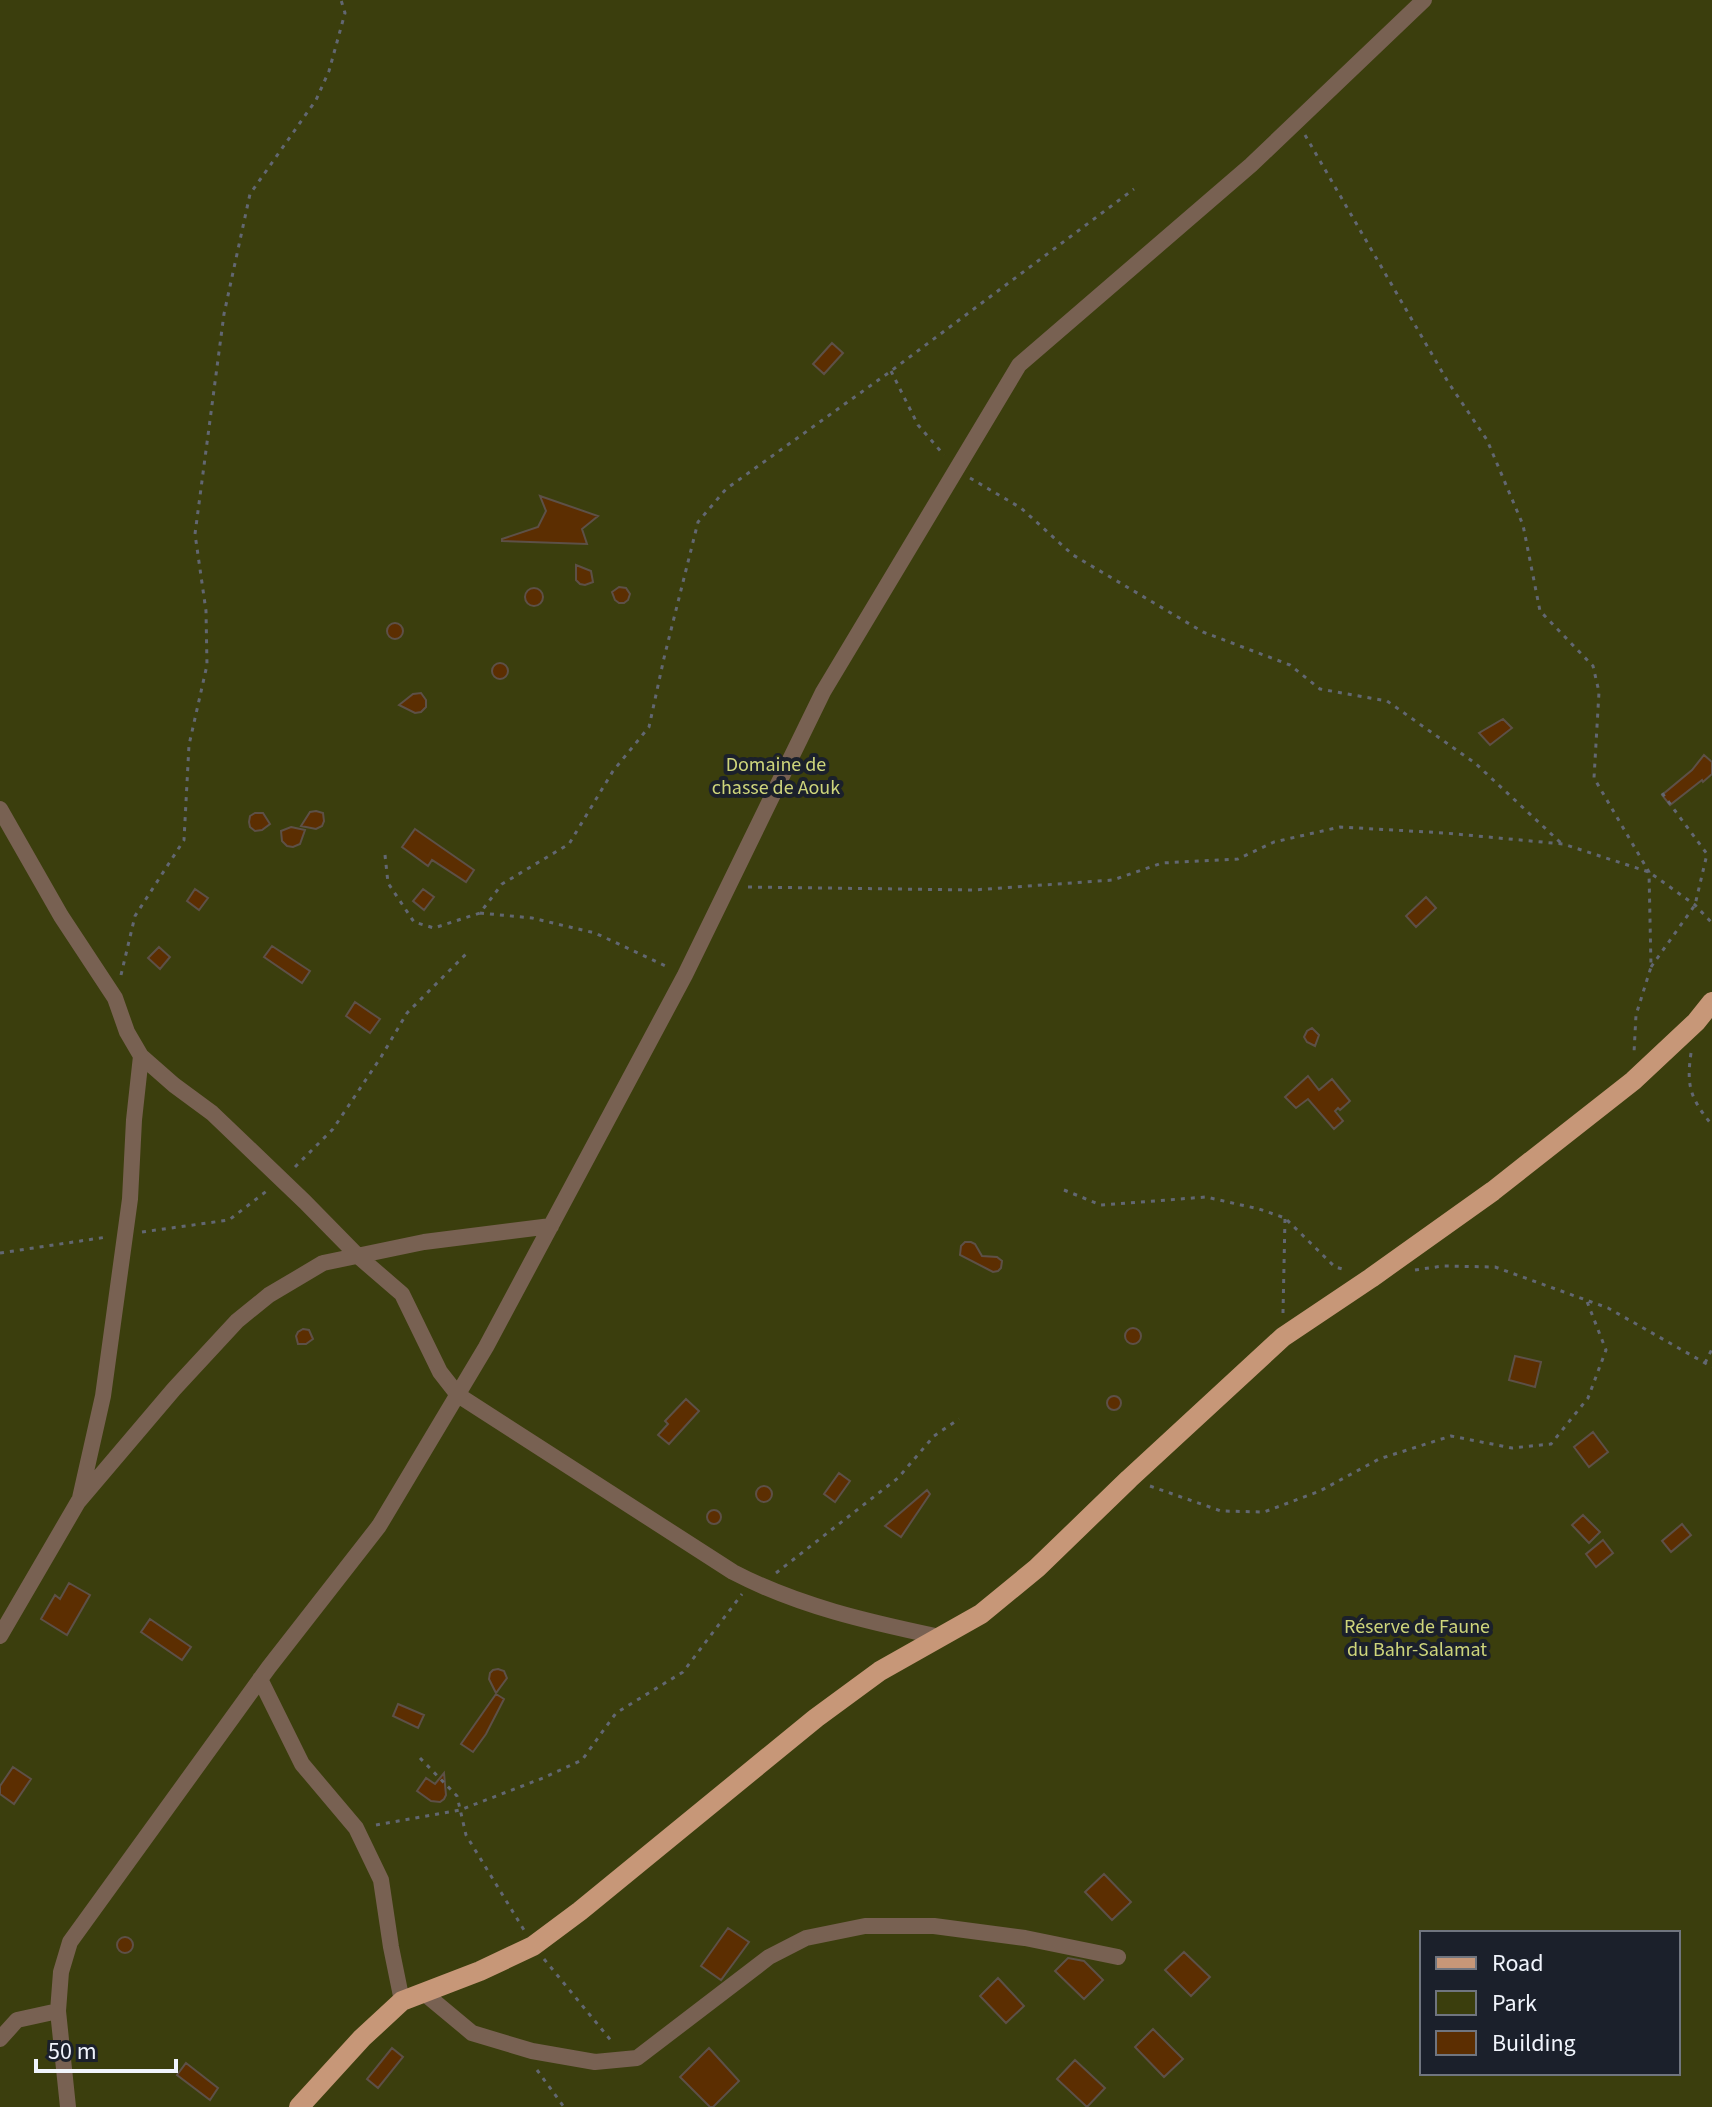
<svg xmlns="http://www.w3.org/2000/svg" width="1712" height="2107" viewBox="0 0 1712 2107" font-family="'Source Sans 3',sans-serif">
  <rect width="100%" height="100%" fill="#242a35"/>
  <path fill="#3b3e0d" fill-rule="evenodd" d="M0 0H1712V2107H0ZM1422 1933H1678V2073H1422Z"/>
  <path fill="#5c2e01" stroke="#5d5047" stroke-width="2" d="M832 343 843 353 824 374 813 364Z
    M540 496 598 516 582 529 587 544 502 541V539L538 527 546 511Z
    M576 565 591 571 593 582 585 585 580 584 576 580Z
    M619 587 626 588 630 594 628 600 624 603H619L615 600 612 592Z
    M525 597a9 9 0 1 1 18 0a9 9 0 1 1-18 0Z
    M387 631a8 8 0 1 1 16 0a8 8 0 1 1-16 0Z
    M492 671a8 8 0 1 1 16 0a8 8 0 1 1-16 0Z
    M421 693 426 700V707L421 712 415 713 399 705 413 694Z
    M1503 719 1512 728 1490 745 1479 733Z
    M1704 755 1712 762V774L1703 782 1702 780 1670 805 1662 795 1692 770Z
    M316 811 323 813 324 821 322 826 316 829 301 826 310 812Z
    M255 813H263L270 824 262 830 255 831 250 827 249 822 250 816Z
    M291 827 305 830 300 844 293 847 287 846 282 841 281 831Z
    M415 829 474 870 466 882 432 860 428 866 402 847Z
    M195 889 208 898 199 910 187 901Z
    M423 889 434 897 424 910 413 901Z
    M1426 897 1436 908 1416 927 1406 916Z
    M272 946 310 971 302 983 264 957Z
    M159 947 170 957 160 969 148 958Z
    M355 1002 380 1019 370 1033 346 1016Z
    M1312 1028 1319 1035 1315 1046 1307 1042 1304 1037 1307 1031Z
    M1308 1076 1319 1090 1332 1079 1350 1101 1340 1110 1338 1108 1335 1111 1343 1121 1334 1129 1308 1099 1296 1108 1285 1097Z
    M965 1242H971L975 1244 982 1256 997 1257 1002 1261 1001 1268 998 1271 993 1272 960 1255 961 1246Z
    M1125 1336a8 8 0 1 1 16 0a8 8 0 1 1-16 0Z
    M303 1329 309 1330 313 1339 306 1344H298L296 1336 298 1332Z
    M1515 1356 1541 1362 1535 1387 1509 1380Z
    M1107 1403a7 7 0 1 1 14 0a7 7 0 1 1-14 0Z
    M686 1399 699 1411 669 1444 658 1435 668 1424 665 1421Z
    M1593 1432 1608 1452 1589 1467 1574 1447Z
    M839 1473 850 1481 835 1502 824 1494Z
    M756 1494a8 8 0 1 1 16 0a8 8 0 1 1-16 0Z
    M927 1490 930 1494 901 1537 885 1526Z
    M707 1517a7 7 0 1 1 14 0a7 7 0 1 1-14 0Z
    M1583 1515 1600 1532 1589 1543 1572 1525Z
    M1682 1524 1691 1535 1671 1552 1662 1541Z
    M1603 1540 1613 1553 1596 1567 1586 1554Z
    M69 1583 90 1595 67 1635 41 1619 55 1595 60 1599Z
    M150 1619 191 1647 182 1660 141 1632Z
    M498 1669 504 1671 507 1678 496 1693 489 1679 490 1673 493 1670Z
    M496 1694 504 1699 486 1734 473 1752 461 1744Z
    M398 1704 424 1715 418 1728 393 1716Z
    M13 1767 31 1779 14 1804 0 1794V1786Z
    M444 1773 446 1795 444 1799 440 1802 431 1801 417 1791 426 1778 435 1784Z
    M1104 1874 1131 1902 1112 1920 1085 1892Z
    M728 1928 749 1942 721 1980 701 1966Z
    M117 1945a8 8 0 1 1 16 0a8 8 0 1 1-16 0Z
    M1184 1952 1210 1977 1191 1996 1165 1970Z
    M1068 1958 1084 1961 1103 1980 1084 1999 1055 1971Z
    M998 1978 1024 2006 1006 2023 980 1996Z
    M1153 2029 1183 2059 1164 2077 1135 2047Z
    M392 2048 403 2057 378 2088 367 2079Z
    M709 2048 739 2081 713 2107H710L680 2077Z
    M1075 2060 1105 2088 1087 2107 1057 2079Z
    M186 2063 218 2088 210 2100 177 2075Z"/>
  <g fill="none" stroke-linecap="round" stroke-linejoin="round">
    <path stroke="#626771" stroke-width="3" stroke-dasharray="4 6" stroke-linecap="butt" d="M1305 135 1448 382 1487 440 1523 525 1540 611 1593 666 1599 692 1594 778 1649 872 1651 967 1636 1015 1634 1053
      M891 371 918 425 944 455
      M970 478 1021 508 1073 555 1203 632 1290 665 1320 689 1387 701 1475 763 1561 843
      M385 855 388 883 414 922 434 928 480 913 502 884 569 844 613 771 649 727 664 658 698 522 726 489 891 371 1134 189
      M748 887 973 890 1113 880 1162 863 1238 859 1274 842 1340 827 1445 833 1563 844 1649 872 1695 905 1712 923
      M480 913 532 918 595 933 670 968
      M1651 967 1695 905 1707 854 1662 793
      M121 975 135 916 184 840 189 745 207 665 206 611 195 534 224 314 250 194 316 100 329 71 345 13 341 0
      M1691 1053C1686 1087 1691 1099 1712 1125
      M295 1167 333 1129 381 1057 407 1013 469 951
      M1064 1190 1101 1205 1206 1197 1259 1209 1285 1218 1335 1267 1346 1270
      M142 1232 229 1220 268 1190
      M0 1253 107 1237
      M1415 1270 1443 1266 1495 1267 1608 1308 1712 1367
      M1283 1313 1285 1218
      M1705 1363 1712 1349
      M1150 1486 1221 1511 1264 1512 1320 1491 1379 1459 1451 1436 1512 1448 1551 1444 1588 1398 1606 1350 1586 1299
      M776 1573 898 1478 934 1436 959 1419
      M420 1758 457 1796 466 1835 524 1930
      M376 1825 460 1810 543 1778 582 1760 616 1713 683 1672 742 1594
      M544 1959 613 2043
      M537 2070 564 2107"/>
    <path stroke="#786152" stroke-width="16" d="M0 809 61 916 115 998 127 1032 141 1056 174 1085 212 1113 305 1202 358 1256 402 1294 440 1372 458 1395 733 1572C798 1606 869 1622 940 1637
      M80 1498 103 1396 130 1199 134 1120 141 1056
      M0 1636 78 1502 174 1389 237 1321 269 1295 323 1263 424 1242 551 1226
      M260 1679 302 1764 356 1828 381 1880 391 1947 402 2001
      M424 1993 472 2033 532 2051 595 2062 637 2058 769 1957 806 1938 865 1926H934L1025 1938 1118 1957
      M0 2039 17 2020 58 2011
      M68 2107 58 2011 61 1972 70 1942 269 1667 379 1526 486 1347 685 975 823 692 1019 365 1251 165 1424 0"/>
    <path stroke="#c79778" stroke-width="20" d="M299 2107 362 2038 402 2001 480 1971 533 1946 580 1911 816 1718 880 1671 981 1614 1037 1568 1129 1479 1283 1337 1371 1278 1493 1191 1633 1081 1696 1022 1712 1002"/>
  </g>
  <g text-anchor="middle" stroke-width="8" stroke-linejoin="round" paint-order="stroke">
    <g font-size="20" fill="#ced57b" stroke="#1b202b">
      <text x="776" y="771">Domaine de<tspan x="776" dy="23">chasse de Aouk</tspan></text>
      <text x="1417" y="1633">Réserve de Faune<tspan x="1417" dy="23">du Bahr-Salamat</tspan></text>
    </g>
  </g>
  <rect x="1420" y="1931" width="260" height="144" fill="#1b202b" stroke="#70757f" stroke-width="2"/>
  <rect x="1436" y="1957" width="40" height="12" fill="#c79778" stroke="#70757f" stroke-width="2"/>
  <text x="1492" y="1971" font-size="24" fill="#f0f4fc">Road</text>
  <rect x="1436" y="1991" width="40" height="24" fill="#3b3e0d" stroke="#70757f" stroke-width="2"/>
  <text x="1492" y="2011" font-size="24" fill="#f0f4fc">Park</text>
  <rect x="1436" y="2031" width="40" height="24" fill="#5c2e01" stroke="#70757f" stroke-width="2"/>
  <text x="1492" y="2051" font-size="24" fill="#f0f4fc">Building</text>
  <path d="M36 2059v12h140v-12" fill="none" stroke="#f0f4fc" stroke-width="4"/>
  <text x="48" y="2059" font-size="24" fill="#f0f4fc" stroke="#1b202b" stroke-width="6" paint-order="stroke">50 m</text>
</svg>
